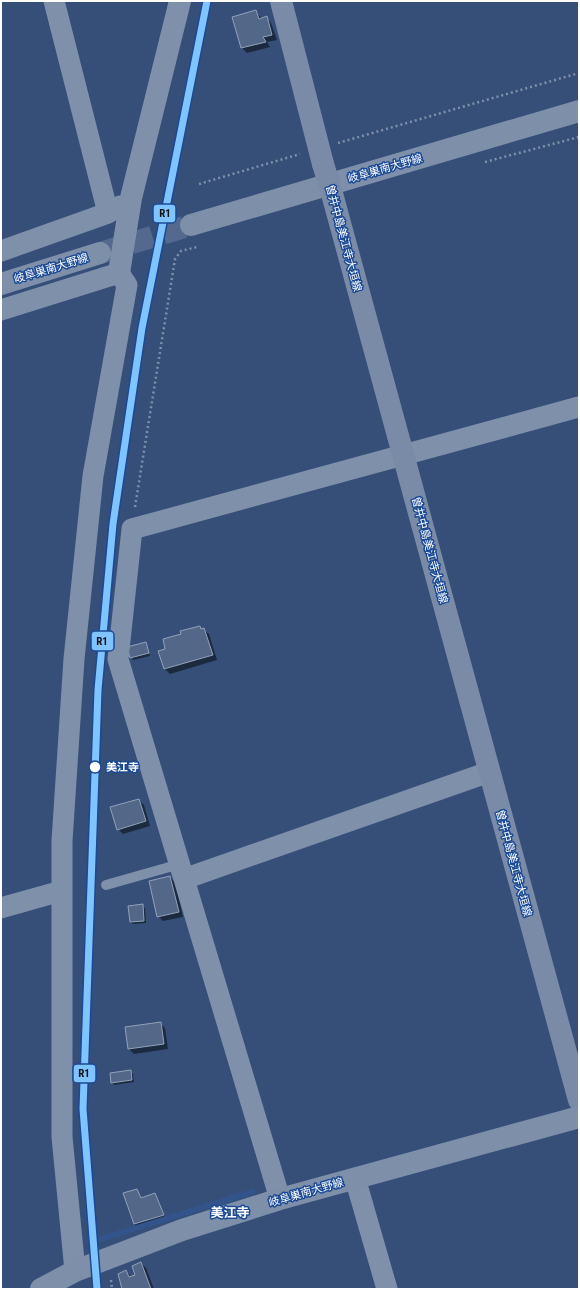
<svg xmlns="http://www.w3.org/2000/svg" width="580" height="1290" viewBox="0 0 580 1290" font-family="'Roboto Condensed','Noto Sans JP',sans-serif">
  <rect width="100%" height="100%" fill="#364f79"/>
  <path fill="#0007" d="M255 11 262 19 266 17 271 23 277 40 267 42 270 47 247 53 242 48Z
    M199 627 209 634 217 660 170 674 164 668 166 650 182 635Z
    M145 643 150 656 133 660 128 647Z
    M139 800 144 805 150 826 123 834 118 829Z
    M170 877 175 882 183 917 163 921 158 916Z
    M142 906 145 908 146 923 133 924 130 922Z
    M160 1023 165 1028 168 1049 134 1054 129 1049Z
    M130 1071 133 1074 134 1082 114 1085 112 1082Z
    M137 1190 142 1199 155 1194 165 1217 137 1226 134 1224Z
    M141 1263 146 1268 154 1289H123L126 1272 132 1277 136 1276Z"/>
  <g fill="none" stroke-linecap="round" stroke-linejoin="round">
    <path stroke="#32548b" stroke-width="6" d="M101 1239 252 1192"/>
  </g>
  <path fill="#536788" stroke="#94a2b9" d="M256 10 259 19 267 16 272 35 263 37 266 42 241 48 232 17Z
    M200 626 201 629 204 628 213 655 164 669 158 651 165 649 163 639 181 634 180 631Z
    M146 642 149 653 130 658 127 647Z
    M139 799 146 821 117 830 110 807Z
    M170 876 179 912 157 917 149 881Z
    M143 904 144 921 130 922 128 906Z
    M161 1022 164 1044 128 1049 125 1027Z
    M131 1070 132 1080 111 1083 110 1073Z
    M137 1189 141 1198 155 1193 164 1215 134 1224 123 1193Z
    M141 1262 151 1289H122L118 1274 126 1270 129 1277 135 1275 132 1266Z"/>
  <g fill="none" stroke-linecap="round" stroke-linejoin="round">
    <path stroke="#54698d" stroke-width="22" stroke-dasharray="22 11" stroke-linecap="butt" d="M100 253 191 225"/>
    <path stroke="#7f90ab" stroke-width="2.5" stroke-dasharray="2 3" stroke-linecap="butt" d="M338 143 579 73
      M485 162 579 137
      M199 184 300 154
      M135 507 175 259 181 251 197 247
      M111 1280 112 1289"/>
    <path stroke="#7f90ab" stroke-width="10" d="M106 885 180 864"/>
    <path stroke="#7f90ab" stroke-width="21" d="M54 1 108 213
      M1 251 108 213 120 206
      M1 310 119 273 127 285 93 476 74 659 62 841V1137L75 1271
      M184 879 489 772
      M1 908 61 891
      M355 1178 387 1289
      M280 1199 118 659 132 529 579 407"/>
    <path stroke="#7f90ab" stroke-width="22" d="M119 273 131 198 180 1"/>
    <path stroke="#7a8ba8" stroke-width="22" d="M281 1 323 164
      M331 190 579 1100"/>
    <path stroke="#7d8fa9" stroke-width="22" d="M191 225 579 111
      M1 284 100 253
      M41 1289 75 1271 182 1230 280 1199 579 1117"/>
    <path stroke="#7a8ba8" stroke-width="22" d="M323 164 331 190"/>
    <defs>
      <path id="rail-1" d="M97 1289 83 1109 98 690 113 524 142 328 207 1"/>
    </defs>
    <use href="#rail-1" stroke="#1a4995" stroke-width="10"/>
    <use href="#rail-1" stroke="#80c4ff" stroke-width="7"/>
  </g>
  <circle fill="#fff" stroke="#1a4995" stroke-width="1.5" cx="95" cy="767" r="6"/>
  <g text-anchor="middle" stroke-width="3" stroke-linejoin="round" paint-order="stroke">
    <g font-size="11" fill="#fff" stroke="#1a4995">
      <text transform="translate(385 168) rotate(-16)" y="4">岐阜巣南大野線</text>
      <text transform="translate(344 238) rotate(75)" y="4">曽井中島美江寺大垣線</text>
      <text transform="translate(51 268) rotate(-17)" y="4">岐阜巣南大野線</text>
      <text transform="translate(430 550) rotate(75)" y="4">曽井中島美江寺大垣線</text>
      <text transform="translate(514 863) rotate(75)" y="4">曽井中島美江寺大垣線</text>
      <text transform="translate(306 1192) rotate(-16)" y="4">岐阜巣南大野線</text>
    </g>
    <g font-size="11" font-weight="bold" fill="#fff" stroke="#1a4995" text-anchor="start">
      <text x="106" y="771">美江寺</text>
    </g>
    <g font-size="13" font-weight="bold" fill="#fff" stroke="#1a4995">
      <text x="230" y="1217">美江寺</text>
    </g>
  </g>
  <g stroke="#1a4995" stroke-width="1.5">
    <rect x="153" y="204" width="23" height="19" rx="4" fill="#80c4ff"/>
    <rect x="91" y="631" width="23" height="20" rx="4" fill="#80c4ff"/>
    <rect x="73" y="1064" width="23" height="19" rx="4" fill="#80c4ff"/>
  </g>
  <g font-size="11" text-anchor="middle" font-weight="bold" fill="#111">
    <text x="165" y="217">R1</text>
    <text x="102" y="645">R1</text>
    <text x="84" y="1077">R1</text>
  </g>
  <rect width="580" height="1290" fill="none" stroke="#ffffff" stroke-width="4"/>
</svg>
